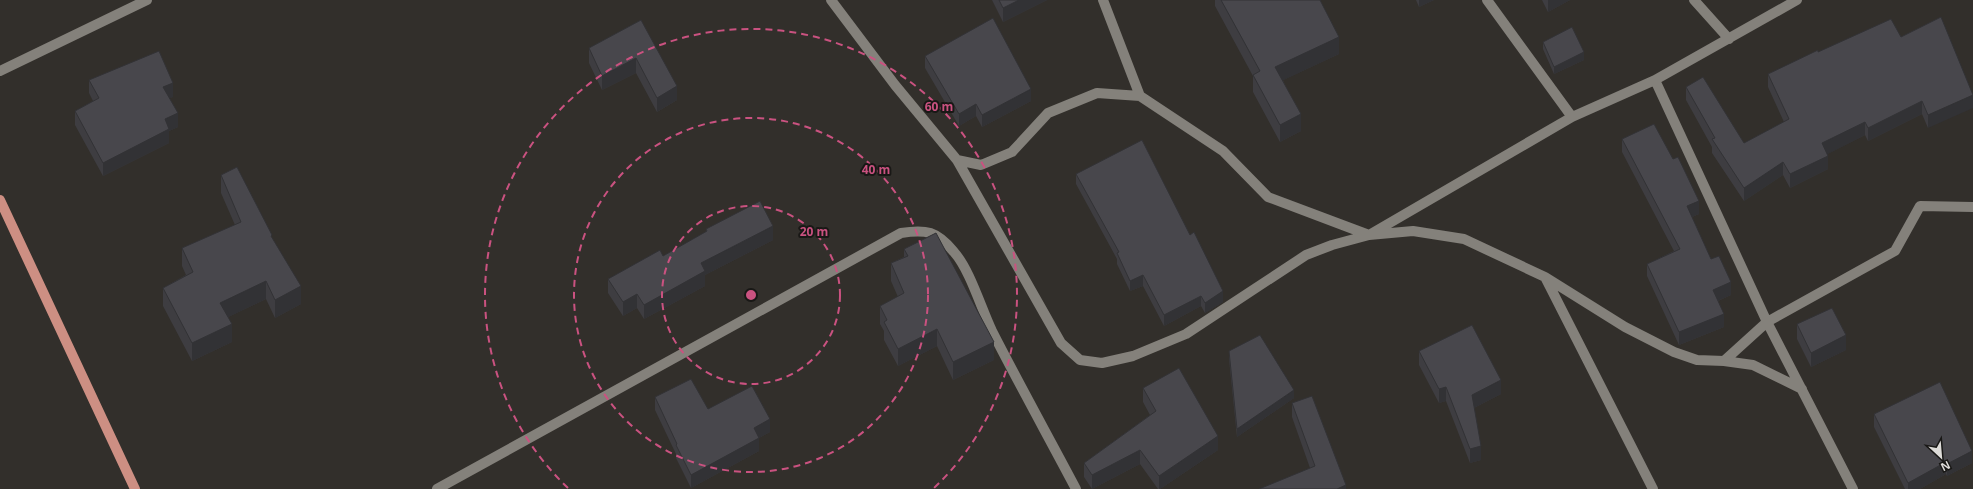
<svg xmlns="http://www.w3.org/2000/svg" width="1973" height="489" viewBox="0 0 1973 489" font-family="'Open Sans',sans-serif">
  <rect width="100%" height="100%" fill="#322f2b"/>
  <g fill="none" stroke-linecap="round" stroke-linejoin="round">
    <path stroke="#84817b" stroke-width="10" d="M831 0 895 85 957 160 981 165 1012 152 1048 113 1097 93 1140 96 1223 151 1268 197 1369 235 1572 117 1655 80 1797 0
      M1103 0 1140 96
      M1487 0 1572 117
      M1694 0 1729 39
      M0 71 147 0
      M957 160 1061 343 1080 360 1102 363 1133 356 1186 334 1306 255 1332 245 1369 235 1413 231 1464 239 1545 277 1625 327 1674 352 1697 360 1724 361 1767 322 1655 80
      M1545 277 1653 489
      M1724 361 1753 365 1802 389
      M437 489 901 233C926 229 937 231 954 252 970 270 981 308 992 331 1019 384 1048 436 1076 489
      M1853 489 1767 322 1895 251 1920 206 1973 207"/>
    <path stroke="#cd8f83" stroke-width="10" d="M0 200 135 489"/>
  </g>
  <path fill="#3e3d41" d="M992 0H1047L1003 22Z
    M1215 0H1320L1339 54 1283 80 1301 131 1280 142 1253 92V76L1215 6Z
    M1416 0H1434L1419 7Z
    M1542 0H1570L1548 12Z
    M1941 17 1928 128 1922 114 1868 141 1865 135 1827 154 1828 169 1790 188 1783 175 1744 201 1712 153V147L1686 100V87L1744 143 1784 122 1768 87V74L1818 52 1901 37Z
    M641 20 677 100 657 112 636 73 602 90 589 63V48Z
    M1543 42 1584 60 1554 74 1543 49Z
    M925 56 1031 101 982 127 976 116 959 126 925 68Z
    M89 80 173 97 169 98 178 127 169 131V143L103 176 75 125V111L93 101 89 93Z
    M1622 139 1699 214 1692 217 1711 259 1731 295 1718 301 1724 327 1679 345 1647 276V264L1674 251 1622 152Z
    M1076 174 1223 302 1205 313 1201 306 1164 326 1143 286 1130 291 1117 264V259L1076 184Z
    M221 175 272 239 301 304 275 318 266 299 228 317 232 342 192 361 163 306V288L186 275 182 266V248L235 225 221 193Z
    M706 229 773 240 705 275V286L644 319 637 308 623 316 608 293V279L663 256 706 232Z
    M904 249 994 360 953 380 937 346 898 366 884 340V331L880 324V306L898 297 891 281V263L904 257Z
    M1797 324 1846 350 1811 367 1797 339Z
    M1229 351 1294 398 1237 437 1229 359Z
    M1419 351 1501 394 1474 408 1481 460 1470 463 1446 401 1439 403 1419 365Z
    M1143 388 1218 450 1160 489H1158L1140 464 1092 489 1084 477V463L1150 415 1143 402Z
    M655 397 708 409 770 432 759 438V451L691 488 676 458V454L655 410Z
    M1292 403 1346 489 1310 468 1292 417Z
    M1874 414 1972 463 1947 476 1946 474 1920 489H1905L1874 427Z"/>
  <path fill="#323235" d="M1019 0H1047L1003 22V8Z
    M1419 0H1434L1419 7Z
    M1548 0H1570L1548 12Z
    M1339 37V54L1275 84V67Z
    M1584 52V60L1554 74V67Z
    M636 58V73L602 90V76Z
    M173 83V97L163 101V87Z
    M677 86V100L657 112V98Z
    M1031 89V101L982 127V115Z
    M1973 95V108L1928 128V115Z
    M1922 101V114L1868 141V128Z
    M976 104V116L959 126V114Z
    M178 113V127L169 131V143L103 176V163L165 119Z
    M1301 114V131L1280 142V125Z
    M1865 122V135L1822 157V143Z
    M1828 156V169L1790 188V174Z
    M1783 162V175L1744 201V188Z
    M1699 201V214L1687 219V206Z
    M773 226V240L705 275V286L644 319V305L701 263Z
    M1143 275V286L1130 291V281Z
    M266 281V299L220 321V303Z
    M1731 282V295L1713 303V290Z
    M301 286V304L275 318V300Z
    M1223 291V302L1205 313V303Z
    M637 294V308L623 316V302Z
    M1201 296V306L1164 326V315Z
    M1724 314V327L1679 345V332Z
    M232 324V342L192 361V343Z
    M937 329V346L898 366V349Z
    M1846 335V350L1811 367V353Z
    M994 342V360L953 380V362Z
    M1501 380V394L1472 409V395Z
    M1446 387V401L1439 403V389Z
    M1294 390V398L1237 437V429Z
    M770 419V432L759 438V451L691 488V475L754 428Z
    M1218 436V450L1160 489H1159V476Z
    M1481 446V460L1470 463V449Z
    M1140 450V464L1092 489V475Z
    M1972 451V463L1947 476V464Z
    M1946 462V474L1920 489H1908V483Z
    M1346 485V489H1337Z"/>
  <path fill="#48474c" stroke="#323235" d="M999 0H1019L1003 8Z
    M1221 0H1320L1339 37 1275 67 1301 114 1280 125 1253 75 1260 71Z
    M1941 17 1973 95 1928 115 1922 101 1868 128 1865 122 1822 143 1828 156 1790 174 1783 162 1744 188 1712 139 1715 138 1686 87 1703 77 1744 143 1789 119 1768 74 1818 50V52L1891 19 1901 37Z
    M993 18 1031 89 982 115 976 104 959 114 925 56Z
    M641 20 677 86 657 98 636 58 602 76 589 48Z
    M1572 27 1584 52 1554 67 1543 42Z
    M159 51 173 83 163 87 178 113 165 119 169 129 103 163 75 111 99 98 89 80Z
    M1654 124 1673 159 1678 157 1699 201 1687 206 1711 259 1719 256 1731 282 1713 290 1724 314 1679 332 1647 264 1680 249 1622 139Z
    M1142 140 1190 235 1194 232 1223 291 1205 303 1201 296 1164 315 1143 275 1130 281 1117 253 1119 252 1076 174Z
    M237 167 272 235 271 236 301 286 275 300 266 281 220 303 232 324 192 343 163 288 193 272 182 248 241 222 221 175Z
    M760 201 773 226 701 263 705 271 644 305 637 294 623 302 608 279 660 250 663 256 707 231 706 229Z
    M936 233 994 342 953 362 937 329 898 349 884 322 887 320 880 306 904 293 891 263 908 256 904 249Z
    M1832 308 1846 335 1811 353 1797 324Z
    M1472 325 1501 380 1472 395 1481 446 1470 449 1446 387 1439 389 1419 351Z
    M1260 335 1294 390 1237 429 1229 351Z
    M1179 368 1218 436 1159 476 1140 450 1092 475 1084 463 1156 411 1143 388Z
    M691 379 708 409 752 386 770 419 754 428 759 438 691 475 676 445 677 444 655 397Z
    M1940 382 1972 451 1947 464 1946 462 1908 483 1874 414Z
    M1312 396 1346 485 1337 489H1259L1315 466 1292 403Z"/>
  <g fill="none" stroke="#ca5280" stroke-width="2" stroke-dasharray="7 5">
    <circle cx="751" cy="295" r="89"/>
    <circle cx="751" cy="295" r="177"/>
    <path d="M568 488A266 266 0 1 1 934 488"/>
  </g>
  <circle cx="751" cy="295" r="6" fill="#ca5280" stroke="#191816" stroke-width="2"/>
  <g font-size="12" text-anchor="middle" font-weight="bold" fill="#ca5280" stroke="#191816" stroke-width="4" stroke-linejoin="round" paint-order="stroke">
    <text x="939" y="111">60 m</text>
    <text x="876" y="174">40 m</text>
    <text x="814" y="236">20 m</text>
  </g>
  <g transform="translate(1941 457) rotate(154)" stroke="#191816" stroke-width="3" paint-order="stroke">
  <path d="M0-3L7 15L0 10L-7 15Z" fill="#dddbd8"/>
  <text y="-6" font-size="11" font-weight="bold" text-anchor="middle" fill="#dddbd8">N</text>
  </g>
</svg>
